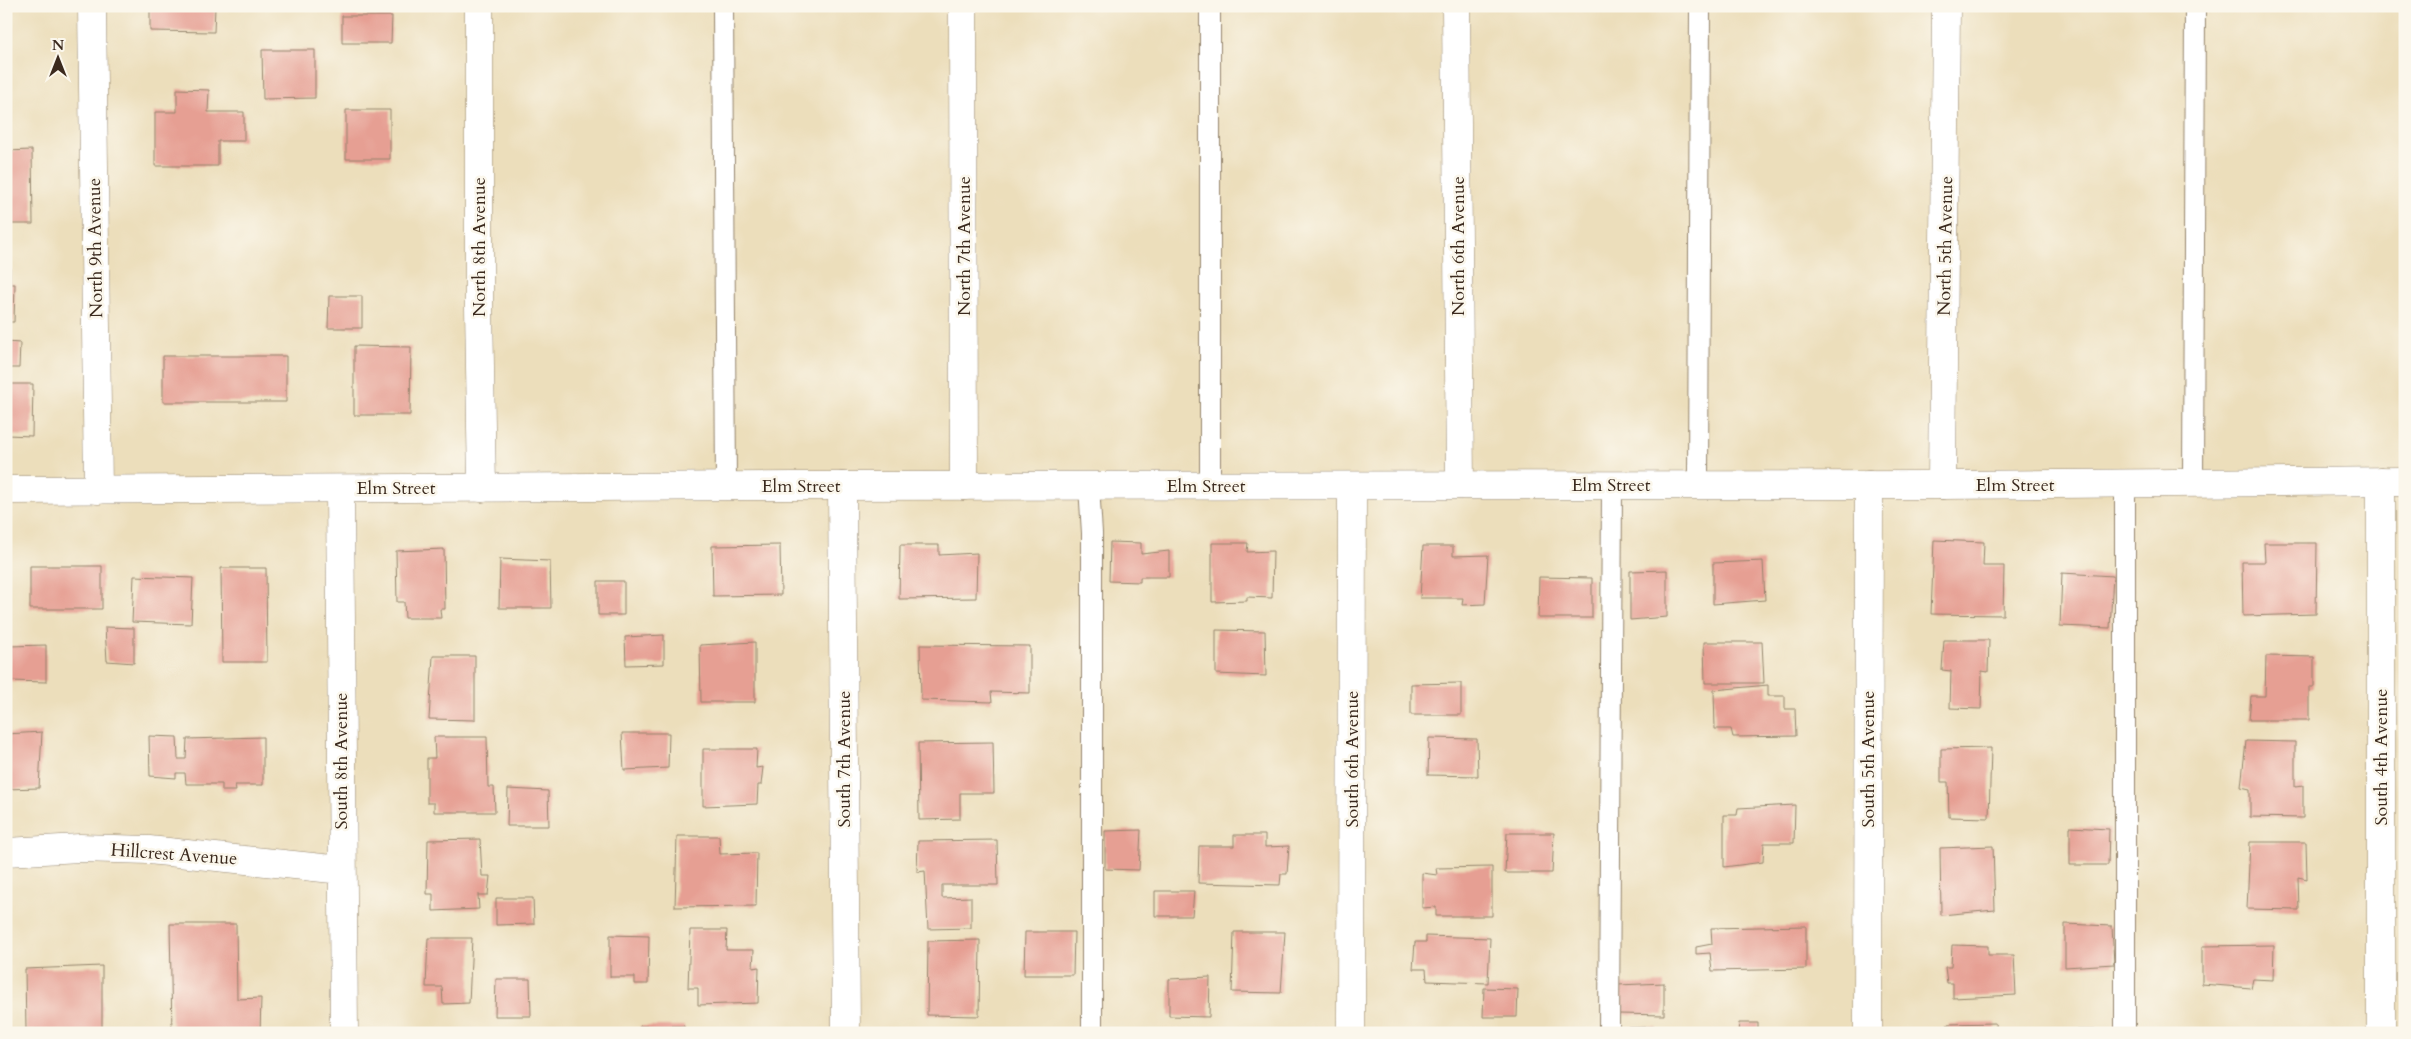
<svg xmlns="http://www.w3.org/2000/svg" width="2411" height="1039" viewBox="0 0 2411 1039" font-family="Cardo,serif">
  <rect width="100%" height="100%" fill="#fbf7ec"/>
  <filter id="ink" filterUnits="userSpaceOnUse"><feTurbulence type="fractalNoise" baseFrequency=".02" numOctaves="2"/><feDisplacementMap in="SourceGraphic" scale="10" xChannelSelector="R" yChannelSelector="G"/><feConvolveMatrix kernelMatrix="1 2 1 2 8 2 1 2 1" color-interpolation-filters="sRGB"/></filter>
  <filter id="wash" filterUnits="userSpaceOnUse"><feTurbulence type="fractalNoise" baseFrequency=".0096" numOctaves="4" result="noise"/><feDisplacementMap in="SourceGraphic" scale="20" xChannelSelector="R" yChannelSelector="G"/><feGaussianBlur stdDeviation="1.12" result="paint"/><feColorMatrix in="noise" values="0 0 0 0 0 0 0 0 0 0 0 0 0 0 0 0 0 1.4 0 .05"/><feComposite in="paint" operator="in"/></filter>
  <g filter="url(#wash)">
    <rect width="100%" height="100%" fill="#ecdebb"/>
    <g id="blocks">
      <path fill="#e69f93" d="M150 6 215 7 214 32 150 31Z
        M342 16H392L391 43H342Z
        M262 50H315V98L263 99Z
        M177 89 209 90 208 112H244V141H218V166H155V112H177Z
        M346 110H390V159H346Z
        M32 150 33 224H6V151Z
        M6 257 10 258V284H15L14 322H6Z
        M329 296H362V328H328Z
        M6 342 20 343 19 368H6Z
        M354 346 411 347 410 415H354Z
        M163 356H286V402H163Z
        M6 384H33L32 436 7 435Z
        M1934 540 1984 542 1983 566H2004L2003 615 1931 614Z
        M1110 542 1141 543V554L1169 551V577H1140V582L1109 581Z
        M1212 543H1248L1247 552 1273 551 1272 598 1247 597V601L1212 602Z
        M2264 543H2317L2316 614 2243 616 2242 562H2265Z
        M780 545 781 595 713 596 712 546Z
        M900 545H939V555L977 553 976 598 899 599Z
        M1423 546H1453V556L1488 555 1485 604 1462 605 1463 598H1420Z
        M444 549 445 609H440L441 618H405L404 602H397L396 551Z
        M500 559 550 561 551 608H499Z
        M1763 561 1765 600 1713 604V563Z
        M30 566H102V609H30Z
        M221 568H266L267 662H222Z
        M1667 570V617L1630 620V571Z
        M2062 573 2113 576 2110 628 2060 626Z
        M134 576 193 578 191 624 132 622Z
        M1539 577 1592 578V618H1538Z
        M598 581H624V615H598Z
        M105 627 134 628V663L107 661Z
        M1216 630 1265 631 1266 676 1216 674Z
        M664 635V664L626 665 625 637Z
        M1944 640H1989L1988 672 1982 671 1981 709 1950 708 1951 671 1942 670Z
        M755 642V702H701L700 645Z
        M1704 642H1762L1764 683H1705Z
        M46 645V682L9 681V646Z
        M920 645 1030 646V693L991 692 992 702 921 700Z
        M433 656H475V720L429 719Z
        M2266 656 2314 657V687H2309V720H2249L2251 696H2265Z
        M1461 683V715H1411V684Z
        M1768 685V696H1785V709H1795L1796 736 1733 737 1731 729H1715L1714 690Z
        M42 732 39 788 6 789V734Z
        M622 733H669L668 768 624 770Z
        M149 736 177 737 178 759H186L187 739 263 737V785H235L236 791H222V784H186L185 773H176V778L150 776Z
        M434 737H487L488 787H494L495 812H434V803H427V758H435Z
        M1429 738 1477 739 1478 776 1428 775Z
        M2246 741 2295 742V786L2303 785V818L2250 817V789L2241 787Z
        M993 742 994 793H960V819L919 820 918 743Z
        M1991 748 1989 818 1949 817 1948 782H1941V749Z
        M703 749H757L756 768 763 767 761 785H758L757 804 703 806Z
        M508 789 548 791 549 826H507Z
        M1795 805 1794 843H1764L1763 862 1724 867V815H1737L1738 808Z
        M2070 827 2109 829 2108 865H2070Z
        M1141 830 1139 870 1105 869V831Z
        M1507 833H1554L1552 873H1505Z
        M1234 835H1265V847L1289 846 1287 874H1281L1280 885 1198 883 1199 846H1234Z
        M677 836H719L720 854 757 853 756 906 675 907Z
        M480 839 482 876H490L488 895H478L479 909 433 911V894H427L428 840Z
        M997 840 998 885H942V898L971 897V928L928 929 925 871 917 872 918 841Z
        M2250 842H2306L2307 879 2298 877 2299 910 2247 909Z
        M1993 846 1995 910 1941 915 1940 848Z
        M1492 867V916H1436V907L1422 908V873L1437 875 1436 868Z
        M1155 891H1194L1192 916H1155Z
        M496 898H533L534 924 496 925Z
        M170 924H236L237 999 261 998 260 1033H172Z
        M2065 924 2112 926 2114 964 2065 967Z
        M1806 926V969L1712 971 1710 953 1696 954V947L1712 944 1711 928Z
        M690 930H727L726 950H754L753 968 759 967 758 1003 698 1005V988H688Z
        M1025 932H1074L1073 975H1024Z
        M1234 932H1285L1281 993 1232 992Z
        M610 935 649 936 648 984H635V977H610Z
        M1426 936 1490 938 1488 983 1427 981 1426 969H1413L1415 942H1426Z
        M428 938H472L469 1003 443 1004 442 987H426Z
        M980 940 979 1016 927 1015 928 941Z
        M1952 945 1988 946V955H2014L2016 995 1953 998V983H1947L1945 967H1951Z
        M2274 945 2273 980 2253 979 2251 988 2202 984V946Z
        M102 966V1033L26 1031 25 969Z
        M1210 977 1209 1017 1169 1016V979Z
        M496 979H530L531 1016H495Z
        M1664 983V1015L1619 1014 1618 985Z
        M1484 988 1518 989 1517 1017H1483Z
        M1739 1023H1758V1033H1738Z
        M1995 1023 1996 1033H1947L1948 1024Z
        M640 1026H684V1033H640Z
        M1656 1027V1033H1618V1028Z
        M2054 1030H2107V1033H2054Z"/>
    </g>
  </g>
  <g filter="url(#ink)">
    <use href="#blocks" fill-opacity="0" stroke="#94846c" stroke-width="1"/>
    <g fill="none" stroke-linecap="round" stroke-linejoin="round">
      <defs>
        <path id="service" d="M723 6 726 487
          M1210 6V486
          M2193 483 2195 6
          M2125 484V1033
          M1698 485 1700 6
          M1089 486 1092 533V1033
          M1609 1033 1612 484"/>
        <path id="minor" d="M92 6 98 490
          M479 6V306L482 488
          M963 6 964 486
          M1456 6 1460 485
          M2381 481V1033
          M1942 485 1946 6
          M842 486 846 1033
          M340 489 344 1033
          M6 852 80 848 149 850 342 870
          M1351 1033 1352 486
          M1868 1033 1869 485"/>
        <path id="tertiary" d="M6 490 794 486 1942 485 2405 481"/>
      </defs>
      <use href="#service" stroke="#94846c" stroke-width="22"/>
      <use href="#minor" stroke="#94846c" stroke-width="29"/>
      <use href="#tertiary" stroke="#94846c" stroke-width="29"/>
      <use href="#service" stroke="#fff" stroke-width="20"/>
      <use href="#minor" stroke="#fff" stroke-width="28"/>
      <use href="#tertiary" stroke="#fff" stroke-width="28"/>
    </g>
  </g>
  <g text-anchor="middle" stroke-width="5" stroke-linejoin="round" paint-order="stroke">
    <g font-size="18" fill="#3b2a1e" stroke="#fbf7ec">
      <text transform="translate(964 246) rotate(-90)" y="6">North 7th Avenue</text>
      <text transform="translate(1458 246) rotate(-90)" y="6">North 6th Avenue</text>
      <text transform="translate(1945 246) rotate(-89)" y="6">North 5th Avenue</text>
      <text transform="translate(479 247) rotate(-90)" y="6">North 8th Avenue</text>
      <text transform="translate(95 248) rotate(-91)" y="6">North 9th Avenue</text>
      <text x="1611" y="491">Elm Street</text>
      <text x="2015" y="491">Elm Street</text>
      <text x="801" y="492">Elm Street</text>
      <text x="1206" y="492">Elm Street</text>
      <text x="396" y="494">Elm Street</text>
      <text transform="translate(2381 757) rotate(-90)" y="6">South 4th Avenue</text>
      <text transform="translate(844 759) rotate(-90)" y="6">South 7th Avenue</text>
      <text transform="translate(1352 759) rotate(-90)" y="6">South 6th Avenue</text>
      <text transform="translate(1868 759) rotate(-90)" y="6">South 5th Avenue</text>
      <text transform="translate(341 761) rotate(-90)" y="6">South 8th Avenue</text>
      <text transform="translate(174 854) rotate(4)" y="6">Hillcrest Avenue</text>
    </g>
  </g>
  <rect width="2411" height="1039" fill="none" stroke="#fbf7ec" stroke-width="25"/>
  <g transform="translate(58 58)" stroke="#fbf7ec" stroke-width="4" paint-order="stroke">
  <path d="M0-4L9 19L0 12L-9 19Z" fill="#3b2a1e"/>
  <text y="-8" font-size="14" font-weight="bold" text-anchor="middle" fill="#3b2a1e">N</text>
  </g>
</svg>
